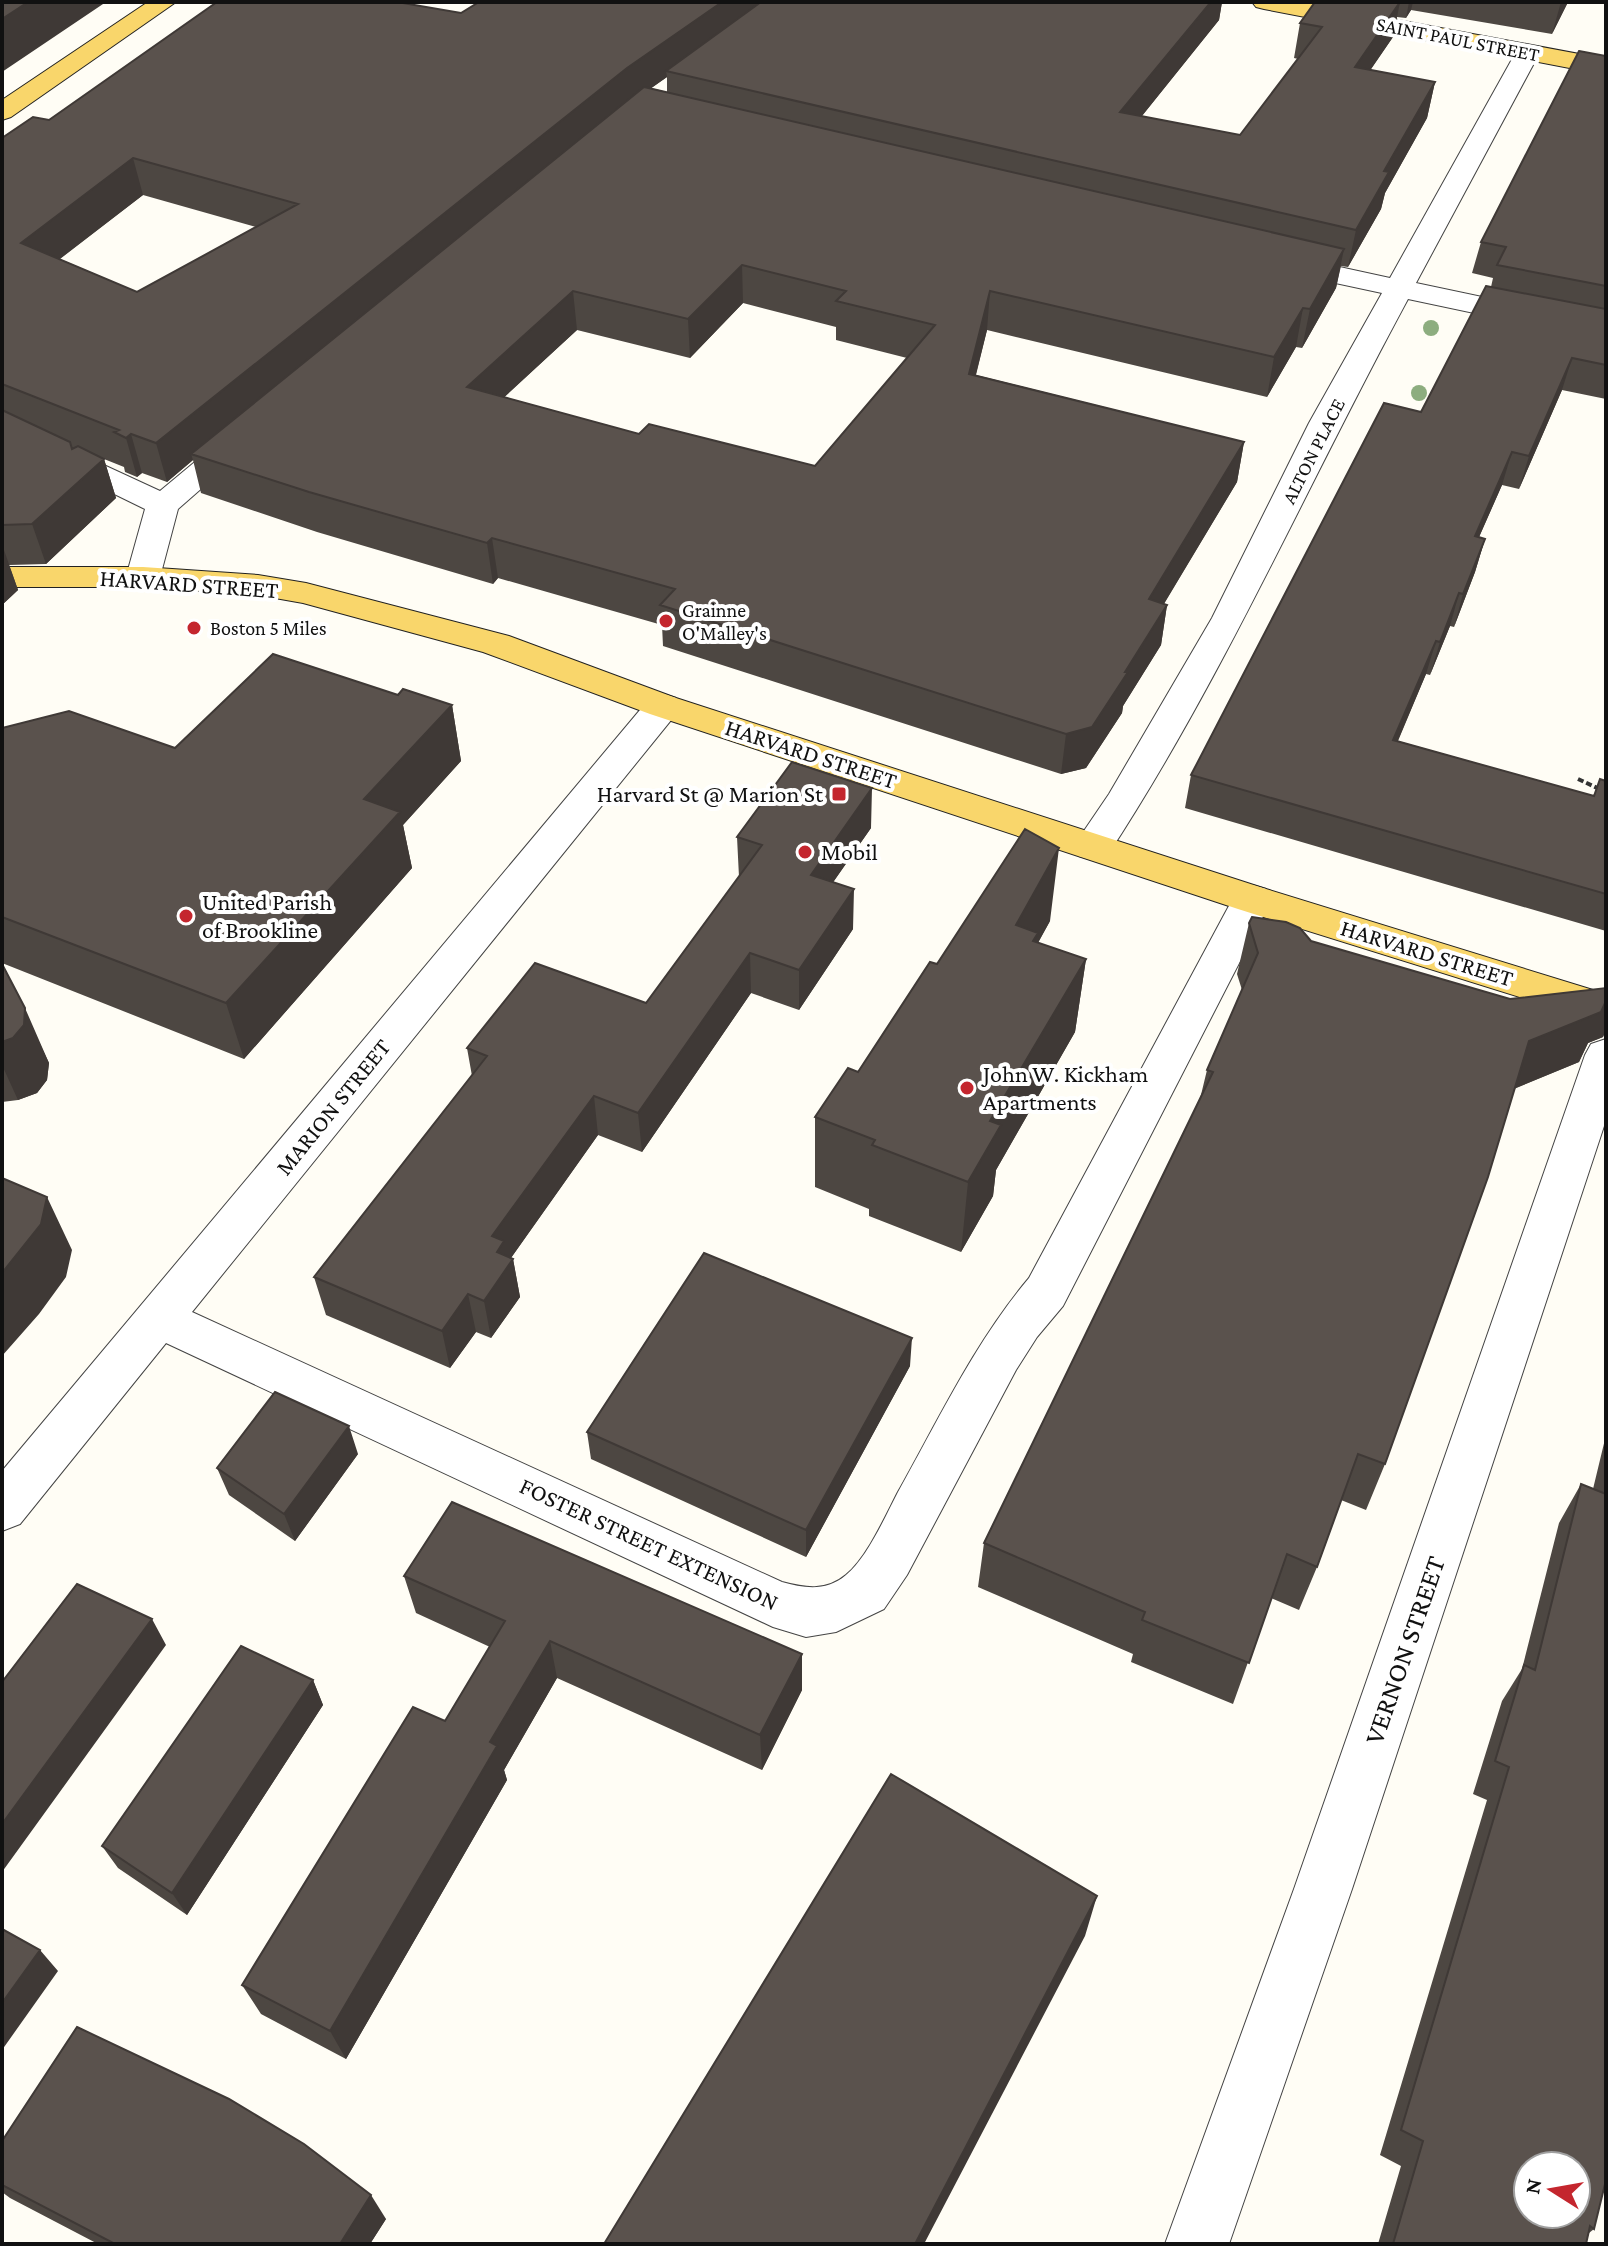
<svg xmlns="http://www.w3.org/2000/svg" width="1608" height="2246" viewBox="0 0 1608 2246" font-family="'Crimson Pro',serif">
  <rect width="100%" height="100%" fill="#fffdf5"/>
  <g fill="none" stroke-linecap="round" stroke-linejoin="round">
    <defs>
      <path id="minor" d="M1528 45 1537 47 1540 52 1416 283 1606 323V341L1408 299C1307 485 1223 679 1107 856L1093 860 1079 856 1073 847 1109 794 1212 618 1309 423 1382 293 1270 269 1266 263 1270 257 1280 254 1390 278 1516 52 1519 47Z
        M2 418 160 491 232 431 243 428 254 431 259 438 178 509 160 577 155 584 143 587 131 584 126 577 145 509 2 439Z
        M663 694 676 698 681 706 676 714 192 1312 782 1582C804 1588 826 1592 846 1575 867 1558 885 1517 898 1492 939 1419 975 1342 1029 1278L1238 889 1252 885 1266 889 1272 899 1063 1306 1037 1337 1016 1370 907 1575 884 1609 836 1632 806 1637 773 1627 166 1343 20 1524 2 1531V1471L650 698Z
        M1606 1039V1120L1352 1889 1229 2244H1165L1294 1889 1585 1055 1591 1044Z"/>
      <path id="major" d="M148 2H176L11 117 2 120V100Z
        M1252 2H1302L1606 59V75L1264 9 1256 7Z
        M2 567H143L258 575 306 583 509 636 676 698 1266 889 1606 994V1024L1238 909 650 714 483 652 303 603 258 595 143 587H2Z"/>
    </defs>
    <use href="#minor" stroke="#444" stroke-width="2"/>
    <use href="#major" stroke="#222" stroke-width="2"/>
    <path stroke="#333" stroke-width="4" stroke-dasharray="6 3" stroke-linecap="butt" d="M1578 779 1606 792"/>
    <use href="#minor" fill="#fff" fill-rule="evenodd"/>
    <use href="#major" fill="#f9d66b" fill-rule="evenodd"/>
  </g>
  <g fill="#8dad7f">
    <circle cx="1431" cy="328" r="8"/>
    <circle cx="1419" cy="393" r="8"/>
  </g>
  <path fill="#4d4742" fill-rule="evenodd" d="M479 2H1222L1219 20 1142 116 1240 135 1298 59 1294 58 1300 23 1315 2H1568L1552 34 1411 10 1406 18 1397 17 1393 37 1370 70 1435 82 1427 118 1385 193 1381 209 1348 267 1341 266 1336 288 1302 348 1296 347 1267 397 987 330 976 375 1244 442 1237 482 1164 604 1167 605 1161 645 1123 706 1122 713 1086 768 1061 774 663 646 662 625 498 578 493 584 317 532 201 493 193 460 167 482 142 473 137 477 125 472 124 467 104 459 116 498 46 564 9 565 18 590 2 605V138L49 120 461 13ZM667 77V92L651 88ZM143 195 256 227 137 292 60 259ZM743 303 836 327V340L907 358 815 466 639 434 504 397 577 330 690 358Z
    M1606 56V399L1562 390 1519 489 1502 485 1479 537 1485 539 1475 572 1454 627 1450 626 1430 675 1426 674 1398 741 1594 796 1600 779 1606 781V931L1185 808 1191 775 1421 412 1491 287 1493 278 1472 273 1481 242Z
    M398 695 452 705 461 761 403 825 412 868 244 1059 2 963V728L175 748Z
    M871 828 833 882 853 929 799 1010 751 993 642 1152 598 1135 511 1258 513 1259 520 1297 491 1338 476 1332 450 1368 326 1315 314 1277 472 1076 467 1048 646 1003 739 877 737 837Z
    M1050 921 1038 943 1086 959 1075 1032 996 1170 993 1196 961 1252 869 1216V1209L815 1187V1117L858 1072 937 964Z
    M1249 923 1510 999 1606 988V1030L1603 1037 1588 1043 1579 1062 1514 1089 1385 1464 1366 1510 1341 1500 1317 1567 1299 1610 1271 1598 1233 1704 1131 1662 1133 1654 978 1587 984 1543 1200 1099 1207 1070 1242 990 1237 974Z
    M2 964 49 1063 47 1080 37 1093 18 1100 2 1102Z
    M910 1366 806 1557 591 1459 587 1432Z
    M1606 1435V2180L1594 2229 1589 2233 1586 2244H1378L1401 2166 1380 2155 1487 1800 1473 1794 1502 1701 1522 1669 1559 1523 1581 1484 1593 1489Z
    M358 1454 295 1541 229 1495 217 1468Z
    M404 1576 802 1654V1690L762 1770 557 1678 504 1770 507 1780 346 2059 261 2014 242 1985 445 1721 490 1647 416 1613Z
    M313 1680 323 1705 187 1915 118 1868 102 1846Z
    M2 2141 386 2219 370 2244H98L10 2198 2 2192Z"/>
  <path fill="#3f3936" d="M28 2H106L2 72V19Z
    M722 2H773L666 71 667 77 629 104 191 454 193 460 167 482 156 443 627 68Z
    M1208 2H1222L1219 20 1116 148 1120 112Z
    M1400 2 1393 37 1348 103 1355 67Z
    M1409 2H1413L1411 10 1406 18Z
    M1561 2H1568L1552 34Z
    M1435 82 1427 118 1385 193 1381 209 1348 267 1356 230 1384 171Z
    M133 158 143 195 32 280 21 243Z
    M1344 249 1336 288 1302 348 1310 309Z
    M742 265 743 303 690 358 688 319Z
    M573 291 577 330 472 427 467 387Z
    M990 291 987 330 966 413 969 374Z
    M1303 308 1296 347 1267 397 1274 357Z
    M1572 358 1562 390 1519 489 1529 456Z
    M131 434 142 473 137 477 126 438Z
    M1244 442 1237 482 1142 640 1149 599Z
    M1512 452 1502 485 1465 569 1475 536Z
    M104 459 116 498 46 564 32 524Z
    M492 538 498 578 493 584 487 543Z
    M1485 539 1475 572 1454 627 1463 594Z
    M4 550 18 590 2 605V553Z
    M1459 593 1450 626 1430 675 1440 642Z
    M1167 605 1161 645 1123 706 1122 713 1086 768 1061 774 1066 734 1125 672Z
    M1436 641 1426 674 1384 773 1393 740Z
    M452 705 461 761 403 825 412 868 244 1059 226 1003 364 799Z
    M872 788 871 828 811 914V875Z
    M1059 848 1050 921 1036 946 1016 925Z
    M854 889 853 929 799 1010V970Z
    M750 953 751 993 642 1152 638 1113Z
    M1086 959 1075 1032 996 1170 993 1196 961 1252 968 1182 990 1121Z
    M1606 1001V1030L1603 1037 1588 1043 1579 1062 1508 1091 1529 1041Z
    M25 1008 49 1063 47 1080 37 1093 18 1100 2 1065V1042Z
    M594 1096 598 1135 508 1262 513 1259 520 1297 491 1338 484 1301 492 1236Z
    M47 1197 72 1250 66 1277 39 1314 2 1356V1273Z
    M468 1294 476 1332 450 1368 442 1331Z
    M912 1338 910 1366 806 1557V1530Z
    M349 1426 358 1454 295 1541 284 1514Z
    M152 1619 166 1645 2 1872V1824Z
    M550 1641 557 1678 504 1770 507 1780 346 2059 330 2031 490 1742Z
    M802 1654V1690L762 1770 760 1735Z
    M313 1680 323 1705 187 1915 172 1893Z
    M1097 1896 1085 1936 924 2244H915Z
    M40 1950 58 1971 2 2050V2003Z
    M371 2195 386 2219 370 2244H340Z"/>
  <path fill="#5a524d" stroke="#3f3936" stroke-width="2" fill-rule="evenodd" d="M2 2H28L2 19Z
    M217 2H397L461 13 479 2H722L627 68 156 443 131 434 126 438 114 432 119 430 2 384V138L33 117 49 120ZM133 158 298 204 137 292 21 243Z
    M761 2H1211L1120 112 1240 135 1322 27 1300 23 1315 2H1400L1355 67 1435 82 1384 171 1389 172 1356 230 666 71Z
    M1579 51 1606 56V286L1497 265 1506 247 1481 242Z
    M644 87 1344 249 1310 309 1303 308 1274 357 990 291 969 374 1244 442 1149 599 1167 605 1125 672H1128L1092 727 1066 734 660 605 675 589 492 538 487 543 309 492 191 454ZM742 265 846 291 836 301 935 325 815 466 649 424 639 434 467 387 573 291 688 319Z
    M1486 286 1606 309V365L1572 358 1529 456 1512 452 1475 536 1485 539 1463 594 1459 593 1440 642 1436 641 1393 740 1594 796 1600 779 1606 781V894L1191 775 1384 403 1421 412Z
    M2 410 70 442 72 449 78 446 104 459 32 524 2 525Z
    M273 654 398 695 403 689 452 705 364 799 400 812 226 1003 2 917V728L69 711 175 748Z
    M792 762 872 788 811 875 854 889 799 970 750 953 638 1113 594 1096 492 1236 504 1241 497 1252 513 1259 484 1301 468 1294 442 1331 314 1277 487 1056 467 1048 535 963 646 1003 762 845 737 837Z
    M1025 829 1059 848 1016 925 1038 933 1033 941 1086 959 990 1121 1001 1125 968 1182 872 1145 875 1140 815 1117 848 1068 858 1072 930 962 937 964Z
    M1252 917 1286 922 1300 928 1311 941 1510 999 1606 988V1001L1601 1012 1529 1041 1488 1177 1385 1464 1358 1454 1317 1567 1287 1554 1249 1663 1142 1620 1145 1612 984 1543 1213 1072 1207 1070 1258 953 1249 923Z
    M2 964 25 1008 24 1025 13 1038 2 1042Z
    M2 1178 47 1197 41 1224 2 1273Z
    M704 1253 912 1338 806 1530 587 1432Z
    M275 1392 349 1426 284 1514 217 1468Z
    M1581 1484 1606 1494V2180L1594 2229 1590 2226 1586 2244H1393L1423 2141 1401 2130 1509 1767 1495 1761 1524 1665 1535 1670ZM1528 2166H1576V2214H1528Z
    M452 1502 802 1654 760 1735 550 1641 490 1742 497 1746 330 2031 242 1985 413 1707 445 1721 505 1621 404 1576Z
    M77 1584 152 1619 2 1824V1682Z
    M241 1646 313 1680 172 1893 102 1846Z
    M891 1774 1097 1896 915 2244H604Z
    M2 1929 40 1950 2 2003Z
    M77 2027 229 2099 304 2144 371 2195 340 2244H115L2 2185V2141Z"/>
  <g fill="#c4262e" stroke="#fff" stroke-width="3">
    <circle cx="666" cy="621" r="8"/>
    <circle cx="194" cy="628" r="8"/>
    <rect x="831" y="786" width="16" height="16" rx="4"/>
    <circle cx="805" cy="852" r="8"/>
    <circle cx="186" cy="916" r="8"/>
    <circle cx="967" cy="1088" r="8"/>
  </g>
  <g text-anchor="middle" stroke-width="8" stroke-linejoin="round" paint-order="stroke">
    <g font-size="20" fill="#111" stroke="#fff">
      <text transform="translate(1458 39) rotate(11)" y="7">SAINT PAUL STREET</text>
      <text transform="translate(1313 451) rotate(-63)" y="7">ALTON PLACE</text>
    </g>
    <g font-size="20" fill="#111" stroke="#fff" text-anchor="start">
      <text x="682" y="617">Grainne<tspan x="682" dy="23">O'Malley's</tspan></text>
      <text x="210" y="635">Boston 5 Miles</text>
    </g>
    <g font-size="24" fill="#111" stroke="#fff">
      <text transform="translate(189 584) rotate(4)" y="8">HARVARD STREET</text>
      <text transform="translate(811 754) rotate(18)" y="8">HARVARD STREET</text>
      <text transform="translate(1427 953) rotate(17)" y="8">HARVARD STREET</text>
      <text transform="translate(333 1107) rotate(-51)" y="8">MARION STREET</text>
      <text transform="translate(649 1544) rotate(25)" y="8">FOSTER STREET EXTENSION</text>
    </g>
    <g font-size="24" fill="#111" stroke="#fff" text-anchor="start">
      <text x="823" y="802" text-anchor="end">Harvard St @ Marion St</text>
      <text x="821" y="860">Mobil</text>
      <text x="202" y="910">United Parish<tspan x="202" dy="28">of Brookline</tspan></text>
      <text x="983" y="1082">John W. Kickham<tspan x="983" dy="28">Apartments</tspan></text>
    </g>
    <g font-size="28" fill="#111" stroke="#fff">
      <text transform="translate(1404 1650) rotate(-71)" y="10">VERNON STREET</text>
    </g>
  </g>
  <rect width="1608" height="2246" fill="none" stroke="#111111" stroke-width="8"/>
  <g transform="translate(1552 2190) rotate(281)"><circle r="38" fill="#ffffff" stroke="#a0a0a0" stroke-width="2"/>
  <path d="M0-6L14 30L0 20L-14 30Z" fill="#c4262e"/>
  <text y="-12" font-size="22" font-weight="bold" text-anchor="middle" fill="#111111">N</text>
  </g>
</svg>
